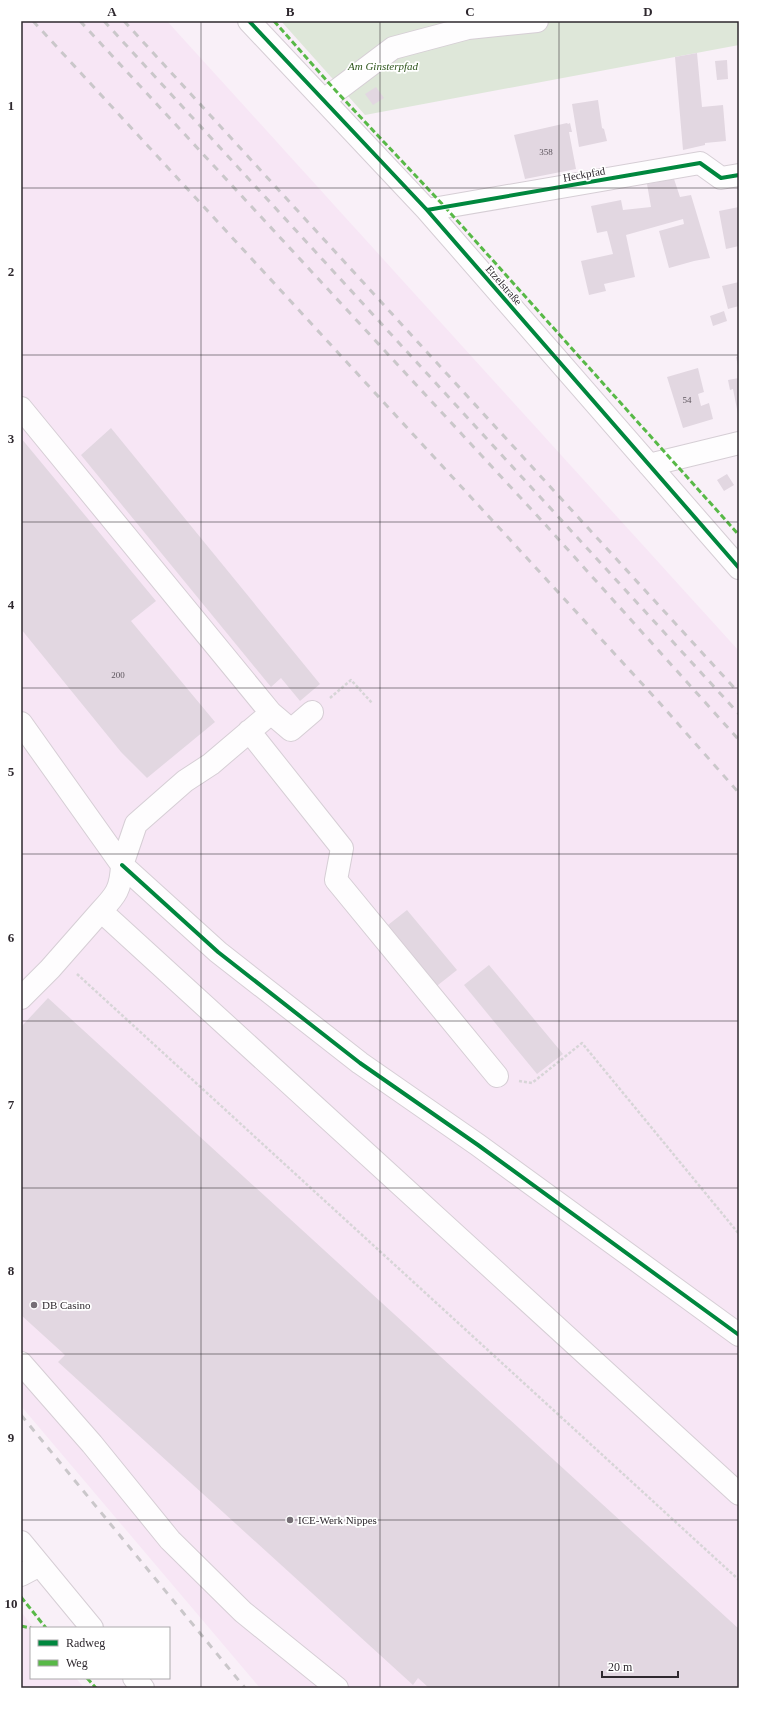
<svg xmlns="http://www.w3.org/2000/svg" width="760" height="1709" viewBox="0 0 760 1709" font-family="Georgia,serif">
  <rect width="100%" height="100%" fill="#f9f0f8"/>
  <path fill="#f7e6f5" d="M21 21H167L739 651V1688H260L21 1406Z
    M21 1612 34 1628H31V1678H76L84 1688H21Z"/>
  <path fill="#dee7d9" d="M281 21H739V45L365 115Z"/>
  <path fill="#e2d7e1" d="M697 53 702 107 723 105 726 141 705 143V145L683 150 675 57Z
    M727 60 728 79 717 80 715 61Z
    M376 87 384 98 373 105 365 94Z
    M598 100 602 128 604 129 607 141 579 147 572 104Z
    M567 123 568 124 570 123 572 132H569L576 169 525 179 514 135Z
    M674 179 680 197 691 195 710 258 694 261 669 268 659 231 684 224 683 219 626 235 635 277 604 284 606 291 589 295 581 261 613 254 607 231 597 233 591 206 621 200 623 210 651 207 647 184Z
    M739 207V246L726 249 719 211Z
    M739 282V306L728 309 722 286Z
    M724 311 727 321 713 326 710 316Z
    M739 356V366H738L736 357Z
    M698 368 704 392 698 394 701 406 709 403 713 419 683 428 667 377Z
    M739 378V414H738L733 389 730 390 728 380Z
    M111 428 320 684 300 701 281 678 271 687 81 455Z
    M21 438 156 601 131 621 215 722 147 778 121 752 21 629Z
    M727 474 734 485 724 491 717 480Z
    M407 910 457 970 433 989 383 929Z
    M489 965 563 1054 537 1074 464 985Z
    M48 998 739 1629V1688H429L418 1678 413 1685 58 1362 65 1355 21 1315V1027Z"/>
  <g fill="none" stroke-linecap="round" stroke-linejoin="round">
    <defs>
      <path id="minor" d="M249 21 427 210 739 568
        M324 100 393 48 468 28 537 21
        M427 210 700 163 721 178 739 175
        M21 408 271 713 211 764 185 781 136 824 122 865 21 723
        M649 465 739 443
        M271 713 291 730 312 712
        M249 731 342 848 336 880 497 1076
        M122 865C121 889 116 895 101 911L739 1494
        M122 865 218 952 360 1063 478 1145 739 1335
        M21 998 50 969 101 911
        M21 1363 92 1444 170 1540 243 1612 337 1688
        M21 1542 92 1628
        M21 1575 40 1565
        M134 1678 143 1688"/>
    </defs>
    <use href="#minor" stroke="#d6ced5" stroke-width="24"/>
    <path stroke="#d7d5d7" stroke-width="2.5" stroke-dasharray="3 2" stroke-linecap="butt" d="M330 698 351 680 372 703
      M77 974 739 1580
      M519 1081 532 1083 582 1043 739 1234"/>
    <use href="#minor" stroke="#fefdfe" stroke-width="22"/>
    <path stroke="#cac7ca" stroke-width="3" stroke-dasharray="7 7" stroke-linecap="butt" d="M33 21 514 544 657 700 739 793
      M80 21 543 522 739 740
      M104 21 739 714
      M124 21 739 693
      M21 1415 245 1688"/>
    <path stroke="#58b947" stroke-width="3" stroke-dasharray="6 3" stroke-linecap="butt" d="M274 21 336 91 445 207 739 535
      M21 1597 46 1628
      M21 1626 31 1628
      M87 1678 96 1688"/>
    <defs>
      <path id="cycleway" d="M249 21 427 210 739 568
        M427 210 700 163 721 178 739 175
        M122 865 218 952 360 1063 478 1145 739 1335"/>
    </defs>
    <use href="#cycleway" stroke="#fff" stroke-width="6"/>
    <use href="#cycleway" stroke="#00873e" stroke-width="4"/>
  </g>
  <path fill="none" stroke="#2e282e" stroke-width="1" stroke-opacity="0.55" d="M201 21V1688M380 21V1688M559 21V1688M21 188H739M21 355H739M21 522H739M21 688H739M21 854H739M21 1021H739M21 1188H739M21 1354H739M21 1520H739"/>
  <g fill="#756e75" stroke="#fff" stroke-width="1.5">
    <circle cx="34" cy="1305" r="4"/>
    <circle cx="290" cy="1520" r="4"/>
  </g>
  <g text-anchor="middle" stroke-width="3.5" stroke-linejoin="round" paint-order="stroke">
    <g font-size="9" fill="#5e565e">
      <text x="546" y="155">358</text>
      <text x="687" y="403">54</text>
      <text x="118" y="678">200</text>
    </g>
    <g font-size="11" font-style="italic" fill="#2e551c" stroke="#fff">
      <text x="383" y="70">Am Ginsterpfad</text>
    </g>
    <g font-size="11" fill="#2e282e" stroke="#fff">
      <text transform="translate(584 174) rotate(-10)" y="4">Heckpfad</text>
      <text transform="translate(504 285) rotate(49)" y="4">Etzelstraße</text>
    </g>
    <g font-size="11" fill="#2e282e" stroke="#fff" text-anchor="start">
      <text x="42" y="1309">DB Casino</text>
      <text x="298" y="1524">ICE-Werk Nippes</text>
    </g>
  </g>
  <rect width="760" height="1709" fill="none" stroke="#ffffff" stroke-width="44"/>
  <rect x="30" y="1627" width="140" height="52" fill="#ffffff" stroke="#aba9ab"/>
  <rect x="38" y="1640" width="20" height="6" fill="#00873e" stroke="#aba9ab"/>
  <text x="66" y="1647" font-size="12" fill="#2e282e">Radweg</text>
  <rect x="38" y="1660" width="20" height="6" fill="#58b947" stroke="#aba9ab"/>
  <text x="66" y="1667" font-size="12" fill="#2e282e">Weg</text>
  <path d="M602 1671v6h76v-6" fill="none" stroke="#2e282e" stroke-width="2"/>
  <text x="608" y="1671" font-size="12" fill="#2e282e" stroke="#ffffff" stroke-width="3" paint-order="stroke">20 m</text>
  <rect x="22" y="22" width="716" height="1665" fill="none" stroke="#2e282e" stroke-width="1.5"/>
  <g font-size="13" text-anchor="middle" font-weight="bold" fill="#2e282e">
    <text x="112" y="16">A</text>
    <text x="290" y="16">B</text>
    <text x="470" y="16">C</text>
    <text x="648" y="16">D</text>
    <text x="11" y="110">1</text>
    <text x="11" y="276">2</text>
    <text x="11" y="443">3</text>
    <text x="11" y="609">4</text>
    <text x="11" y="776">5</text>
    <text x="11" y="942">6</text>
    <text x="11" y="1109">7</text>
    <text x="11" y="1275">8</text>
    <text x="11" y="1442">9</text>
    <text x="11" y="1608">10</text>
  </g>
</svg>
